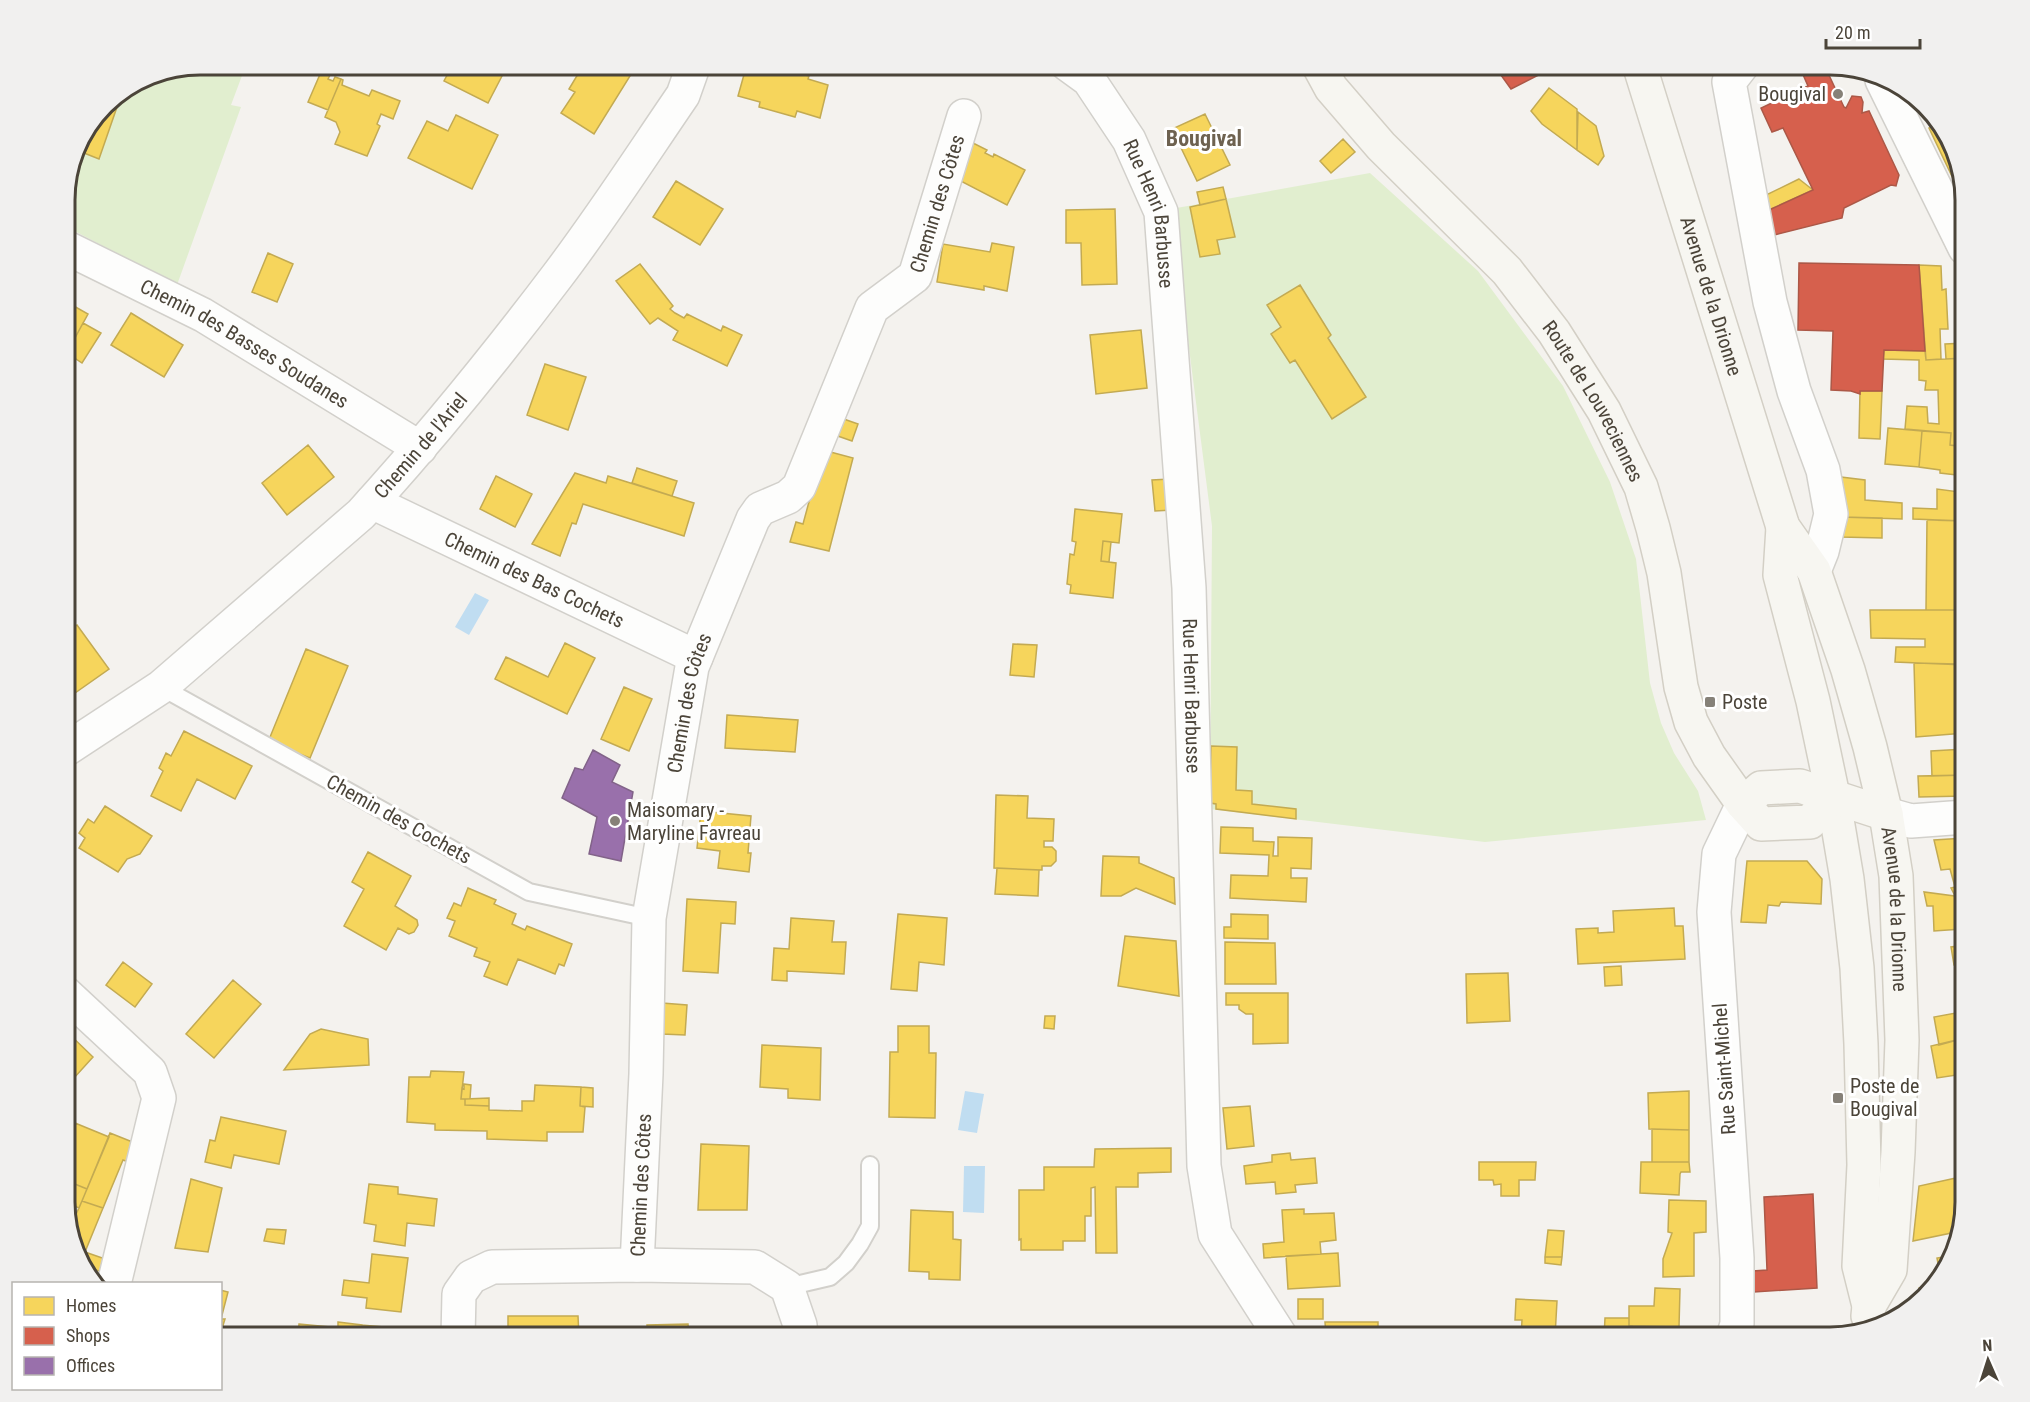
<svg xmlns="http://www.w3.org/2000/svg" width="2030" height="1402" viewBox="0 0 2030 1402" font-family="'Roboto Condensed',sans-serif">
  <rect width="100%" height="100%" fill="#f4f2ee"/>
  <path fill="#e1eecf" d="M200 65H246L231 105 241 107 177 285 65 226V192L75 148 104 104 149 75Z
    M1370 173 1478 271 1563 386 1610 482 1636 559 1650 683 1661 723 1674 753 1698 791 1706 820 1485 842 1210 809 1212 526 1171 209Z"/>
  <path fill="#c0ddf1" d="M475 593 489 600 469 635 455 627Z
    M965 1091 984 1094 977 1133 958 1130Z
    M964 1166H985L984 1213 963 1212Z"/>
  <path fill="#f6d55c" stroke="#c3aa52" stroke-width="1.5" d="M453 64H485L503 74 488 103 444 81Z
    M584 64H624L621 70 630 76 594 134 561 113 575 92 569 89Z
    M747 64 770 69 771 65 809 76 808 79 828 85 820 118 797 111 795 117 759 107 760 102 738 96Z
    M321 72 330 75 328 79 333 81 335 77 341 79 328 110 308 102Z
    M341 79 343 80 342 85 369 96 372 90 400 101 393 119 381 114 377 124 380 126 367 156 335 144 340 132 336 122 325 117Z
    M1549 88 1577 109V150L1542 124 1531 111Z
    M114 98 111 106 117 107 99 159 79 151 82 143 79 142 104 104Z
    M1578 112 1596 126 1604 156 1598 165 1577 150Z
    M1205 114 1230 165 1197 181 1172 129Z
    M456 115 498 135 472 189 408 158 427 121 448 131Z
    M1937 124 1951 140 1962 187 1958 189 1929 128Z
    M1343 139 1355 152 1331 173 1320 161Z
    M969 141 987 150 985 153 993 157 994 154 1025 170 1007 205 951 176Z
    M1799 179 1813 190 1769 210 1758 199Z
    M676 181 723 209 700 245 653 217Z
    M1223 187 1226 199 1200 205 1197 192Z
    M1226 199 1235 237 1217 240 1220 254 1200 257 1190 207Z
    M1115 209 1117 284 1082 285 1081 243H1066V210Z
    M992 243 1014 247 1007 291 984 286V290L937 282 943 244 990 252Z
    M268 253 293 264 277 302 252 292Z
    M640 264 673 306 670 309 675 313 684 318 687 314 721 331 723 326 742 335 727 366 673 340 678 331 658 318 650 324 616 281Z
    M1919 265 1941 266 1942 290 1946 289 1948 329H1940L1941 359 1926 360Z
    M1300 285 1331 335 1328 338 1366 397 1332 419 1295 360 1290 363 1271 334 1281 327 1267 305Z
    M65 301 88 314 65 356Z
    M131 313 183 345 164 377 111 345Z
    M83 323 101 333 82 363 67 353Z
    M1141 330 1147 388 1096 394 1090 335Z
    M1965 343V358L1946 359 1945 344Z
    M1884 350 1925 351 1926 360 1965 358V447L1950 445 1951 433 1905 429 1907 406 1927 407 1928 423 1939 424 1938 390H1925L1926 381 1919 380V360L1883 359Z
    M545 364 586 377 568 430 527 415Z
    M1860 391H1882L1880 439 1859 438Z
    M838 417 858 424 852 441 832 434Z
    M1888 428 1922 431 1919 467 1885 464Z
    M1922 431 1951 433 1950 445 1965 447V476L1940 473V470L1919 467Z
    M308 445 334 477 287 515 262 483Z
    M823 450 853 458 829 551 790 542 796 522 803 524Z
    M637 468 677 481 672 496 632 483Z
    M575 473 606 483 608 476 694 503 684 536 583 504 576 524 572 523 560 556 532 544Z
    M1960 475 1965 476V521L1913 519V508L1937 509V489L1959 492Z
    M496 476 532 494 515 527 480 509Z
    M1841 477 1865 480V500L1902 503V519L1841 517Z
    M1170 479 1172 510 1155 511 1152 480Z
    M1075 509 1122 514 1119 543 1103 541 1101 561 1116 563 1113 598 1070 593 1071 585 1067 584 1070 554 1074 555 1076 542 1072 541Z
    M1841 517 1882 518V538L1841 537Z
    M1927 520 1965 521V610H1926Z
    M1103 541 1111 542 1109 562 1101 561Z
    M1870 610H1965V665L1895 662 1896 647H1925V639L1871 638Z
    M77 625 109 669 75 693 67 682 65 683V633Z
    M565 643 595 658 567 714 495 679 506 657 548 677Z
    M1013 644 1037 645 1034 677 1010 675Z
    M306 649 348 666 310 758 268 742Z
    M1914 663 1957 664 1958 716H1965V733L1916 737Z
    M624 687 652 699 629 751 601 739Z
    M727 715 798 720 795 752 725 748Z
    M184 731 252 766 235 799 197 779 181 811 151 796 163 771 159 768 166 753 171 756Z
    M1211 746 1237 747 1236 790 1252 791V804L1296 809V819L1216 809V804L1210 803Z
    M1965 749V775L1932 776 1931 751Z
    M1965 775V796L1919 797 1918 776Z
    M996 795 1028 796 1027 818 1054 819 1053 841H1044V847H1052L1056 851V861L1051 866H1042V870L994 868Z
    M105 806 152 836 140 854 127 859 118 872 79 848 85 838 79 833 88 819 94 823Z
    M701 811 751 816 748 853H751L749 872 718 868 720 851 697 848Z
    M1221 827 1253 828V841L1274 842 1273 856H1278V837L1312 838 1311 869 1291 868V878H1307L1306 902 1230 898 1231 875 1268 876 1269 855 1220 853Z
    M1965 838V909L1962 910V929L1934 931 1933 906H1927L1924 892 1955 896 1951 888 1955 887 1950 869 1941 870 1934 840Z
    M368 852 411 876 395 906 417 920 418 925 414 932 409 934 398 928 386 950 344 926 364 889 352 882Z
    M1103 856 1139 857V863L1174 878 1175 904 1136 888 1121 896H1101Z
    M1747 861H1807L1822 879 1821 904 1781 902 1779 906 1768 905 1766 923 1741 922Z
    M997 868 1039 870 1038 896 995 894Z
    M468 888 496 900 494 904 516 914 512 924 525 930 527 926 572 944 564 966 559 964 555 974 518 959 507 985 484 976 490 962 474 956 477 948 449 936 455 921 447 918 454 903 461 906Z
    M687 899 736 902 735 924 721 923 718 973 683 971Z
    M1674 908 1675 926H1683L1685 959 1578 964 1576 929 1598 928V933L1614 932 1613 911Z
    M1965 909V929H1962V910Z
    M898 914 947 918 944 965 919 962 917 991 891 989Z
    M1231 914 1268 915V939L1224 938V927H1231Z
    M791 918 834 921 832 942H846L844 974 787 971V981L772 980 774 948 789 949Z
    M1125 936 1176 941 1179 996 1118 986Z
    M1225 942 1275 943 1276 984H1225Z
    M1965 945V963L1954 965 1951 947Z
    M123 962 152 984 135 1007 106 985Z
    M1621 966 1622 985 1605 986 1604 967Z
    M1508 973 1510 1021 1467 1023 1466 974Z
    M233 980 261 1004 214 1058 186 1034Z
    M1226 993H1288V1043L1253 1044V1014H1246L1239 1009V1005H1226Z
    M662 1003 687 1005 685 1035 662 1034Z
    M1961 1012 1962 1015 1965 1014V1038L1939 1045 1934 1017Z
    M1045 1016H1055L1054 1029 1044 1028Z
    M898 1026H929V1053H936L935 1118 889 1117 890 1052H898Z
    M321 1029 368 1039 369 1065 284 1070 310 1034Z
    M65 1030 93 1057 74 1078 65 1069Z
    M1965 1038V1076L1963 1074 1937 1078 1931 1046Z
    M762 1045 821 1048 820 1100 788 1098V1089L760 1087Z
    M431 1071 464 1072 461 1099H465V1105L489 1106V1110L522 1111V1101H534L535 1085 581 1087 580 1106 585 1107 583 1132H547V1141L487 1139V1131L435 1130V1124L407 1122 409 1077H430Z
    M464 1084 471 1085 470 1099H461L462 1088 464 1089Z
    M581 1087 593 1088V1107L580 1106Z
    M1689 1091V1130L1649 1129 1648 1093Z
    M489 1098V1106L465 1105V1099Z
    M1250 1106 1254 1146 1227 1149 1223 1108Z
    M221 1117 286 1131 279 1164 234 1155 231 1168 205 1162 210 1140 215 1141Z
    M75 1123 109 1137 87 1189 65 1180V1147Z
    M1652 1129 1689 1130V1162H1652Z
    M110 1133 135 1143 131 1163 123 1160 103 1208 82 1201Z
    M1965 1143V1176L1961 1177 1955 1145Z
    M701 1144 749 1146 747 1210H698Z
    M1171 1148V1172L1138 1173V1187H1116L1117 1253H1096L1095 1187 1091 1188V1216H1085V1241H1063V1250H1021V1239L1019 1240V1190H1044V1167H1094L1095 1149Z
    M1290 1153 1291 1160 1315 1158 1317 1183 1295 1185 1296 1192 1276 1194 1275 1182 1246 1184 1244 1166 1272 1162V1155Z
    M1479 1162H1536L1535 1180H1519V1196H1501V1184L1494 1185 1493 1180H1479Z
    M1641 1162H1689L1690 1172H1681L1680 1174 1679 1195 1640 1193Z
    M1965 1176V1202L1956 1232 1913 1241 1919 1186Z
    M191 1179 222 1188 208 1252 175 1248Z
    M65 1180 87 1189 79 1208 65 1202Z
    M369 1184 398 1187V1194L437 1199 434 1226 407 1223 405 1246 374 1241 376 1225 364 1223Z
    M1669 1200 1706 1201V1232L1694 1233V1276L1663 1277V1259L1672 1233 1668 1232Z
    M82 1201 103 1208 85 1252 108 1260 105 1273 81 1265 70 1228Z
    M1304 1209V1214L1334 1213 1336 1240 1320 1242 1321 1254 1264 1258 1263 1244 1284 1242 1282 1210Z
    M911 1210 953 1212V1239L961 1240 960 1280 929 1279V1272L909 1271Z
    M267 1229 286 1230 284 1244 264 1241Z
    M1548 1230 1564 1231 1562 1257H1545Z
    M1338 1253 1340 1286 1288 1289 1286 1256Z
    M372 1254 408 1258 401 1312 366 1308 367 1298 342 1295 344 1280 369 1283Z
    M1949 1256 1942 1277 1941 1279 1937 1258Z
    M1545 1257H1562L1561 1265 1545 1263Z
    M1934 1285 1920 1299 1919 1288Z
    M1655 1288 1680 1289 1679 1327 1629 1326V1306H1654Z
    M220 1290 228 1292 221 1319H225L220 1335Z
    M1298 1299H1323V1319H1298Z
    M1516 1299 1557 1301 1555 1337H1521L1522 1320H1515Z
    M508 1316H578L579 1337H508Z
    M1605 1318H1629V1326H1632L1631 1337H1604Z
    M338 1322 362 1325V1330L338 1328Z
    M1325 1322H1378V1336H1326Z
    M299 1324 362 1330V1325L395 1328 394 1337H298Z
    M688 1324 689 1337H647V1325Z
    M1231 1331H1259L1262 1337H1232Z"/>
  <path fill="#d6604d" stroke="#ac5847" stroke-width="1.5" d="M1493 64H1560L1511 89Z
    M1801 70 1827 71 1844 107 1846 108 1852 96 1861 97 1863 102 1862 113 1869 111 1899 175 1896 186 1891 185 1844 208 1842 218 1774 235 1769 210 1813 190 1783 128 1772 132 1761 108 1808 86Z
    M1799 263 1919 265 1925 351 1884 350 1882 391H1860V394L1851 391 1831 390 1833 331 1798 330Z
    M1813 1194 1817 1288 1754 1292 1753 1271 1767 1270 1764 1197Z"/>
  <path fill="#9970ab" stroke="#826389" stroke-width="1.5" d="M593 750 620 765 612 782 633 792 621 861 589 854 597 817 562 798 575 768 583 770Z"/>
  <g fill="none" stroke-linecap="round" stroke-linejoin="round">
    <defs>
      <path id="lane" d="M161 687 529 892 649 918
        M787 1287 830 1277 846 1263 860 1244 870 1226V1165"/>
      <g id="street">
        <path id="s1" d="M1067 64 1089 80 1129 140 1161 212 1189 588 1204 1166 1215 1234 1281 1337"/>
        <path d="M1743 64 1729 82 1770 302 1794 391 1823 470 1831 514 1822 551 1814 571"/>
        <path d="M1882 80 1965 248"/>
        <path id="s2" d="M65 247 203 315 420 448"/>
        <path id="s3" d="M372 502 696 657"/>
        <path id="s4" d="M65 750 161 687 361 514C430 438 496 357 558 275 602 217 642 155 683 95L694 64"/>
        <path d="M1886 814 1911 821 1965 817"/>
        <path d="M65 993 150 1072 159 1098 114 1284"/>
        <path id="s5" d="M637 1265 646 1074 649 918 692 667 753 519 760 509 788 497 799 487 872 308 915 276 964 116"/>
        <path d="M458 1337 459 1294 471 1277 492 1267 637 1265 755 1267 787 1287 800 1325 801 1337"/>
        <path d="M1733 1337 1737 1324V1258L1714 912 1719 854 1743 804"/>
      </g>
      <g id="secondary">
        <path id="s6" d="M1318 64 1331 88 1381 146 1507 271 1554 332 1604 411 1641 487 1653 528 1664 573 1681 687 1691 722 1709 756 1743 804 1761 824 1810 822 1833 796"/>
        <path id="s7" d="M1639 64 1783 527 1814 571 1848 670 1870 747 1886 814 1896 876 1902 1040 1898 1152 1890 1270 1869 1306"/>
        <path d="M1783 527 1780 575 1813 701 1833 796 1847 879 1857 968 1861 1044 1864 1165 1859 1266 1869 1306 1868 1316"/>
        <path d="M1743 804 1761 788 1800 786 1886 814"/>
      </g>
    </defs>
    <use href="#lane" stroke="#d2d0cb" stroke-width="20"/>
    <use href="#street" stroke="#d2d0cb" stroke-width="36"/>
    <use href="#secondary" stroke="#d3cfc5" stroke-width="36"/>
    <use href="#lane" stroke="#fdfdfc" stroke-width="16"/>
    <use href="#street" stroke="#fdfdfc" stroke-width="33"/>
    <use href="#secondary" stroke="#f7f6f1" stroke-width="33"/>
  </g>
  <g fill="#868178" stroke="#fff" stroke-width="2">
    <circle cx="1838" cy="94" r="6"/>
    <rect x="1704" y="696" width="12" height="12" rx="3"/>
    <circle cx="615" cy="821" r="6"/>
    <rect x="1832" y="1092" width="12" height="12" rx="3"/>
  </g>
  <g text-anchor="middle" stroke-width="6" stroke-linejoin="round" paint-order="stroke">
    <g font-size="20" fill="#4b4439" stroke="#fff" text-anchor="start">
      <text x="1826" y="101" text-anchor="end">Bougival</text>
      <text x="1722" y="709">Poste</text>
      <text x="627" y="817">Maisomary -<tspan x="627" dy="23">Maryline Favreau</tspan></text>
      <text x="1850" y="1093">Poste de<tspan x="1850" dy="23">Bougival</tspan></text>
    </g>
    <g font-size="20" fill="#4b4439" stroke="#fff">
      <text dy="7" stroke="none"><textPath href="#s5" startOffset="1142">Chemin des Côtes</textPath></text>
      <text dy="7" stroke="none"><textPath href="#s1" startOffset="177">Rue Henri Barbusse</textPath></text>
      <text dy="7" stroke="none"><textPath href="#s7" startOffset="243">Avenue de la Drionne</textPath></text>
      <text dy="7" stroke="none"><textPath href="#s2" startOffset="204">Chemin des Basses Soudanes</textPath></text>
      <text dy="7" stroke="none"><textPath href="#s6" startOffset="438">Route de Louveciennes</textPath></text>
      <text dy="7" stroke="none"><textPath href="#s4" startOffset="470">Chemin de l'Ariel</textPath></text>
      <text dy="7" stroke="none"><textPath href="#s3" startOffset="180">Chemin des Bas Cochets</textPath></text>
      <text dy="7" stroke="none"><textPath href="#s1" startOffset="663">Rue Henri Barbusse</textPath></text>
      <text dy="7" stroke="none"><textPath href="#s5" startOffset="566">Chemin des Côtes</textPath></text>
      <text transform="translate(399 819) rotate(29)" y="7">Chemin des Cochets</text>
      <text dy="7" stroke="none"><textPath href="#s7" startOffset="888">Avenue de la Drionne</textPath></text>
      <text transform="translate(1724 1069) rotate(-94)" y="7">Rue Saint-Michel</text>
      <text dy="7" stroke="none"><textPath href="#s5" startOffset="80">Chemin des Côtes</textPath></text>
    </g>
    <g font-size="22" font-weight="bold" fill="#6e6250" stroke="#fff">
      <text x="1204" y="146">Bougival</text>
    </g>
  </g>
  <path d="M0 0H2030V1402H0ZM200 75H1830A125 125 0 0 1 1955 200V1202A125 125 0 0 1 1830 1327H200A125 125 0 0 1 75 1202V200A125 125 0 0 1 200 75Z" fill="#f1f0ef" fill-rule="evenodd"/>
  <path fill="none" stroke="#4b4439" stroke-width="3" d="M200 75H1830A125 125 0 0 1 1955 200V1202A125 125 0 0 1 1830 1327H200A125 125 0 0 1 75 1202V200A125 125 0 0 1 200 75Z"/>
  <rect x="12" y="1282" width="210" height="108" fill="#ffffff" stroke="#b7b4b0" stroke-width="1.5"/>
  <rect x="24" y="1297" width="30" height="18" fill="#f6d55c" stroke="#b7b4b0" stroke-width="1.5"/>
  <text x="66" y="1312" font-size="18" fill="#4b4439">Homes</text>
  <rect x="24" y="1327" width="30" height="18" fill="#d6604d" stroke="#b7b4b0" stroke-width="1.5"/>
  <text x="66" y="1342" font-size="18" fill="#4b4439">Shops</text>
  <rect x="24" y="1357" width="30" height="18" fill="#9970ab" stroke="#b7b4b0" stroke-width="1.5"/>
  <text x="66" y="1372" font-size="18" fill="#4b4439">Offices</text>
  <g transform="translate(1988 1360) rotate(357)" stroke="#ffffff" stroke-width="4.5" paint-order="stroke">
  <path d="M0-4.5L10 22L0 15L-10 22Z" fill="#4b4439"/>
  <text y="-9" font-size="16" font-weight="bold" text-anchor="middle" fill="#4b4439">N</text>
  </g>
  <path d="M1826 39v9h94v-9" fill="none" stroke="#4b4439" stroke-width="3"/>
  <text x="1835" y="39" font-size="18" fill="#4b4439" stroke="#ffffff" stroke-width="4.5" paint-order="stroke">20 m</text>
</svg>
